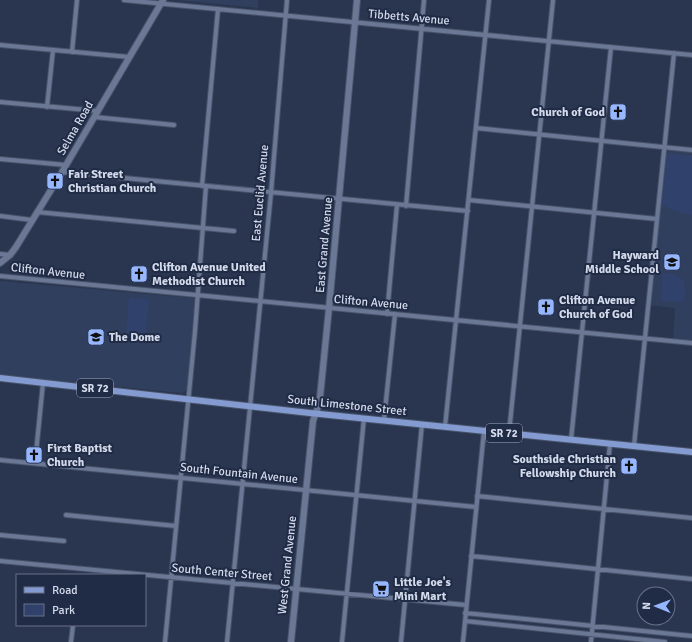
<svg xmlns="http://www.w3.org/2000/svg" width="692" height="642" viewBox="0 0 692 642" font-family="Signika,sans-serif">
  <rect width="100%" height="100%" fill="#2a3650"/>
  <path fill="#313f5f" d="M178 0H258V8Z
    M664 147 692 150V343L673 341 675 308 649 305Z
    M0 281 193 298 195 300 187 390 182 393 21 377 0 374Z"/>
  <path fill="#30416b" d="M667 153 692 156V215L680 213 662 205Z
    M663 273C672 273 678 274 684 281L685 290 684 302 661 301Z
    M129 298 149 300 145 343 125 341Z"/>
  <g fill="none" stroke-linecap="round" stroke-linejoin="round">
    <defs>
      <path id="street" d="M124 0 692 55
        M0 45 129 57
        M72 52 77 0
        M0 102 98 111
        M47 107 53 50
        M94 117 174 125
        M476 128 692 150
        M0 159 66 165
        M62 172 468 211
        M202 186 218 9
        M469 200 657 219
        M406 206 424 0
        M37 212 234 231
        M0 216 32 220
        M0 254 10 255
        M0 276 692 343
        M387 314 397 205
        M384 420 395 314
        M445 427 489 0
        M509 433 553 0
        M571 440 611 47
        M634 446 674 53
        M0 460 476 507
        M35 463 43 383
        M477 496 692 518
        M66 515 176 526
        M0 535 64 541
        M471 556 692 579
        M0 561 466 605
        M465 613 692 636
        M465 621 665 642
        M71 642 73 625
        M165 642 195 331 206 186
        M227 642 271 193 287 0
        M342 642 364 418
        M401 642 422 424
        M463 642 484 431
        M591 642 610 444"/>
      <path id="secondary" d="M0 263 10 255 16 247 62 172 163 0
        M291 642 313 421 318 407 320 397 329 308 357 0"/>
      <path id="primary" d="M0 378 310 413 692 452"/>
    </defs>
    <use href="#street" stroke="#485268" stroke-width="6"/>
    <use href="#secondary" stroke="#485268" stroke-width="8"/>
    <use href="#primary" stroke="#485268" stroke-width="8"/>
    <use href="#street" stroke="#6a7896" stroke-width="4"/>
    <use href="#secondary" stroke="#6a7896" stroke-width="6"/>
    <use href="#primary" stroke="#839bd1" stroke-width="6"/>
  </g>
  <defs>
    <symbol id="church-square" viewBox="-11 -11 22 22"><rect x="-9" y="-9" width="18" height="18" rx="4" fill="#96b6fd" stroke="#202b45"/><path d="M-1.2-6h2.4v3.5h3.3v2.4h-3.3V6h-2.4V-.1h-3.3v-2.4h3.3Z" fill="#111"/></symbol>
    <symbol id="school-square" viewBox="-11 -11 22 22"><rect x="-9" y="-9" width="18" height="18" rx="4" fill="#96b6fd" stroke="#202b45"/><path d="M0-5L7-2L0 1L-7-2ZM-4 1L0 2.5L4 1V4Q0 6-4 4Z" fill="#111"/></symbol>
    <symbol id="supermarket-square" viewBox="-11 -11 22 22"><rect x="-9" y="-9" width="18" height="18" rx="4" fill="#96b6fd" stroke="#202b45"/><path d="M-6-5.5h2.5l.6 2H6L4.5 2H-2.5L-4.4-4H-6ZM-1.5 3.2a1.3 1.3 0 1 0 .1 0ZM3 3.2a1.3 1.3 0 1 0 .1 0Z" fill="#111"/></symbol>
  </defs>
  <g fill-rule="evenodd">
    <use href="#church-square" x="608" y="102" width="20" height="20"/>
    <use href="#church-square" x="45" y="171" width="20" height="20"/>
    <use href="#school-square" x="662" y="252" width="20" height="20"/>
    <use href="#church-square" x="129" y="264" width="20" height="20"/>
    <use href="#church-square" x="536" y="297" width="20" height="20"/>
    <use href="#school-square" x="86" y="327" width="20" height="20"/>
    <use href="#church-square" x="24" y="445" width="20" height="20"/>
    <use href="#church-square" x="619" y="456" width="20" height="20"/>
    <use href="#supermarket-square" x="371" y="579" width="20" height="20"/>
  </g>
  <g text-anchor="middle" stroke-width="4" stroke-linejoin="round" paint-order="stroke">
    <g fill="#202b45" stroke="#9da6b9" stroke-width="1">
      <rect x="77" y="379" width="36" height="18" rx="3"/>
      <rect x="486" y="424" width="36" height="18" rx="3"/>
    </g>
    <g font-size="11" font-weight="bold" fill="#d3daeb">
      <text x="95" y="392">SR 72</text>
      <text x="504" y="437">SR 72</text>
    </g>
    <g font-size="12" fill="#d3daeb" stroke="#202b45">
      <text transform="translate(409 17) rotate(5)" y="4">Tibbetts Avenue</text>
      <text transform="translate(75 128) rotate(-60)" y="4">Selma Road</text>
      <text transform="translate(260 193) rotate(-85)" y="4">East Euclid Avenue</text>
      <text transform="translate(324 245) rotate(-85)" y="4">East Grand Avenue</text>
      <text transform="translate(48 271) rotate(6)" y="4">Clifton Avenue</text>
      <text transform="translate(371 302) rotate(5)" y="4">Clifton Avenue</text>
      <text transform="translate(347 405) rotate(6)" y="4">South Limestone Street</text>
      <text transform="translate(239 473) rotate(6)" y="4">South Fountain Avenue</text>
      <text transform="translate(287 565) rotate(-84)" y="4">West Grand Avenue</text>
      <text transform="translate(222 572) rotate(5)" y="4">South Center Street</text>
    </g>
    <g font-size="12" font-weight="bold" fill="#d3daeb" stroke="#202b45" text-anchor="start">
      <text x="605" y="116" text-anchor="end">Church of God</text>
      <text x="68" y="178">Fair Street<tspan x="68" dy="14">Christian Church</tspan></text>
      <text x="659" y="259" text-anchor="end">Hayward<tspan x="659" dy="14">Middle School</tspan></text>
      <text x="152" y="271">Clifton Avenue United<tspan x="152" dy="14">Methodist Church</tspan></text>
      <text x="559" y="304">Clifton Avenue<tspan x="559" dy="14">Church of God</tspan></text>
      <text x="109" y="341">The Dome</text>
      <text x="47" y="452">First Baptist<tspan x="47" dy="14">Church</tspan></text>
      <text x="616" y="463" text-anchor="end">Southside Christian<tspan x="616" dy="14">Fellowship Church</tspan></text>
      <text x="394" y="586">Little Joe's<tspan x="394" dy="14">Mini Mart</tspan></text>
    </g>
  </g>
  <rect x="16" y="574" width="130" height="52" fill="#202b45" stroke="#687187"/>
  <rect x="24" y="587" width="20" height="6" fill="#839bd1" stroke="#687187"/>
  <text x="52" y="594" font-size="12" fill="#d3daeb">Road</text>
  <rect x="24" y="604" width="20" height="12" fill="#30416b" stroke="#687187"/>
  <text x="52" y="614" font-size="12" fill="#d3daeb">Park</text>
  <g transform="translate(656 606) rotate(271)"><circle r="19" fill="#202b45" stroke="#687187"/>
  <path d="M0-3L7 15L0 10L-7 15Z" fill="#96b6fd"/>
  <text y="-6" font-size="11" font-weight="bold" text-anchor="middle" fill="#d3daeb">N</text>
  </g>
</svg>
